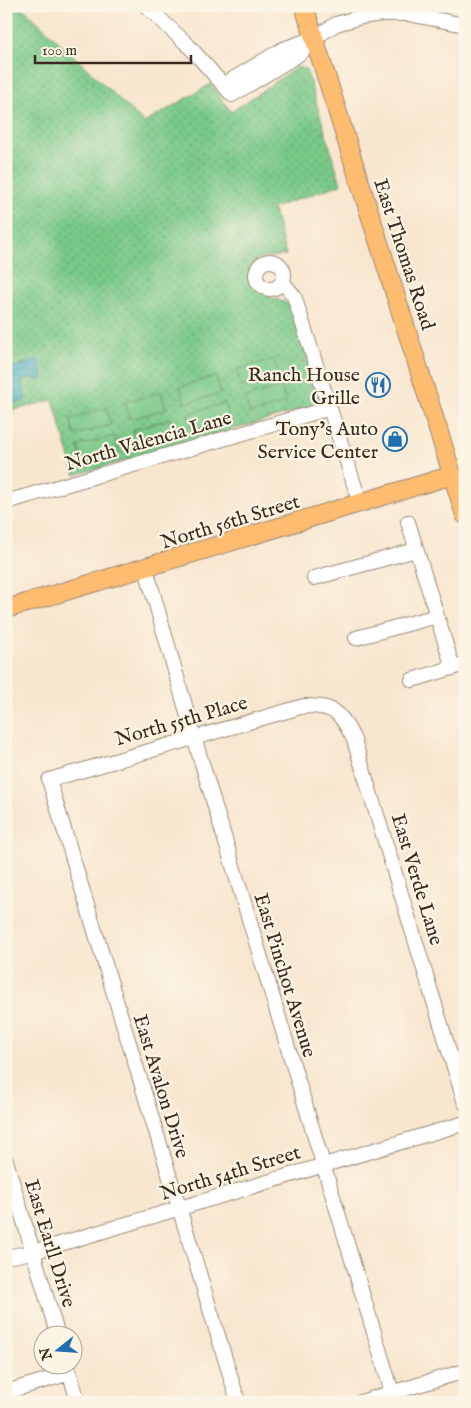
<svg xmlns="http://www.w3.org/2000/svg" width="471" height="1408" viewBox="0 0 471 1408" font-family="'IM FELL English',serif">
  <defs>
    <pattern id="grass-dots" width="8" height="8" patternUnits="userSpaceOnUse" patternTransform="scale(1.25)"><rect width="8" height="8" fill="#79c989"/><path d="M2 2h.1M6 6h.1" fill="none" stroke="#64a36f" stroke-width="1.8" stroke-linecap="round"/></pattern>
    <pattern id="water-rules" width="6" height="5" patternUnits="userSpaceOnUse" patternTransform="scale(1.25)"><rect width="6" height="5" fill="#46aec6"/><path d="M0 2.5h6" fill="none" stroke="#3c8ea0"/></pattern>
  </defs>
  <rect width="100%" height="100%" fill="#fcf5e5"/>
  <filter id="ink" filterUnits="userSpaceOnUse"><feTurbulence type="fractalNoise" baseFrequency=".02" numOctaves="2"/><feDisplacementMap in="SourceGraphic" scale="10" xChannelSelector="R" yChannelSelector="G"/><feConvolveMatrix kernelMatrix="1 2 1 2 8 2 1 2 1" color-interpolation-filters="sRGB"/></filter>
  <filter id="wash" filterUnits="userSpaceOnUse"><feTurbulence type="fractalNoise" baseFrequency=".0096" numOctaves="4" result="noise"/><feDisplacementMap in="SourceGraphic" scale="20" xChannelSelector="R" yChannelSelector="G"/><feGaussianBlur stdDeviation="1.12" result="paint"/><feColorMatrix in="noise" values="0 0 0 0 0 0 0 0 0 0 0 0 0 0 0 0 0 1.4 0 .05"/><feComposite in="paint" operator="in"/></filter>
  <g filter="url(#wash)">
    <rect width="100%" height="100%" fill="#f8e6cf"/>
    <path fill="url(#grass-dots)" stroke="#5a7a54" d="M6 6H21L144 123 211 84 231 112 297 67 306 69 341 184 273 208 286 255 255 259 269 297 290 304 322 404 75 475 53 400 6 412Z"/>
    <path fill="#79c989" stroke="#5a7a54" d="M274 359 279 376 242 387 237 370Z
      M216 376 221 393 185 403 180 387Z
      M281 387 286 403 250 414 245 398Z
      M161 392 166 409 130 419 125 402Z
      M225 403 230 420 193 431 188 414Z
      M106 408 111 425 75 435 70 419Z
      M170 419 175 436 138 447 133 430Z
      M114 436 119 452 83 463 78 446Z"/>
    <path fill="url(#water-rules)" stroke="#406c72" d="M38 360 43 378 37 381 35 377 21 381 26 400 6 406V369Z"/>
  </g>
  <g filter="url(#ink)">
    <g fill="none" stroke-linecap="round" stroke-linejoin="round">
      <defs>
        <path id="minor" d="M146 6 188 45 232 95 301 53 314 38
          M223 85 283 49 314 38 336 24 361 17 382 14H408L465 25
          M256 275a14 14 0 1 1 28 0a14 14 0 1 1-28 0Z
          M282 281 294 296 360 503
          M6 502 330 408
          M408 522 453 668
          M146 569 194 737 392 1392
          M314 578 416 550
          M356 638 437 616
          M412 680 465 664
          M6 1161 58 1336
          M6 1257 33 1252 465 1123
          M68 1367 78 1402
          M6 1392 70 1373
          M240 1402 237 1398 49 780 304 706C336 706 340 712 354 740L465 1103
          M361 1402 465 1371"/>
        <path id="major" d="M304 6 465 515
          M6 609 453 475"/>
      </defs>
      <use href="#minor" stroke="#9a8876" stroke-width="16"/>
      <use href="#major" stroke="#9a8876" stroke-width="20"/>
      <use href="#minor" stroke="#fff" stroke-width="14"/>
      <use href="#major" stroke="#fdbc6f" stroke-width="18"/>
    </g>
  </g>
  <defs>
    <symbol id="restaurant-ring" viewBox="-11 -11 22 22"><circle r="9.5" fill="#fcf5e5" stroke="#1f6fb2" stroke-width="1.5"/><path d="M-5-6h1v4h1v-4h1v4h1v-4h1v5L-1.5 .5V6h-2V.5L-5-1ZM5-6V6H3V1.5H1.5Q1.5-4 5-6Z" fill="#1f6fb2"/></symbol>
    <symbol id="shop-ring" viewBox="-11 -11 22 22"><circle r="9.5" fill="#fcf5e5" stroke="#1f6fb2" stroke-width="1.5"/><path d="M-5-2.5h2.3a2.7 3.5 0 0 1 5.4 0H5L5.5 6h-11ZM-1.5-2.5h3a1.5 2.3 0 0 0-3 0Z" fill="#1f6fb2"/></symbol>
  </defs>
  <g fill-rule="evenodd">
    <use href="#restaurant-ring" x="364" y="371" width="28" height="28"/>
    <use href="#shop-ring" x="381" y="425" width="28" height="28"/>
  </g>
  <g text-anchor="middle" stroke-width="4.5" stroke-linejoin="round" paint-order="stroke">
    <g font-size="20" fill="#3b2a1e" stroke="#fcf5e5">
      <text transform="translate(405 254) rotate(72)" y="7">East Thomas Road</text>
      <text transform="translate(148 440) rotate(-16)" y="7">North Valencia Lane</text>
      <text transform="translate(230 521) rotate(-17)" y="7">North 56th Street</text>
      <text transform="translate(181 720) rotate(-16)" y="7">North 55th Place</text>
      <text transform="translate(418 879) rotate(73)" y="7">East Verde Lane</text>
      <text transform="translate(286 975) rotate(73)" y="7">East Pinchot Avenue</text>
      <text transform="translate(162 1086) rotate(73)" y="7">East Avalon Drive</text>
      <text transform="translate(230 1172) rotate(-17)" y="7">North 54th Street</text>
      <text transform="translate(51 1243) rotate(73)" y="7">East Earll Drive</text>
    </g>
    <g font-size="20" fill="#3b2a1e" stroke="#fcf5e5" text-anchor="end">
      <text x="360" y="381">Ranch House<tspan x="360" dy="23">Grille</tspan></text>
      <text x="378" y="435">Tony’s Auto<tspan x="378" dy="23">Service Center</tspan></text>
    </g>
  </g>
  <rect width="471" height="1408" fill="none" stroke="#fcf5e5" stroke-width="25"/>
  <g transform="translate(58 1350) rotate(253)"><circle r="24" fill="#fcf5e5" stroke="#afa495"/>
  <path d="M0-4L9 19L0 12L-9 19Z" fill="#1f6fb2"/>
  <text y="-8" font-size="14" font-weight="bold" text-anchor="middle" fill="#3b2a1e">N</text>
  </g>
  <path d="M35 55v8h156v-8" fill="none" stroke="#3b2a1e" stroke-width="2.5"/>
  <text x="42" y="55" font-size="15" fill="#3b2a1e" stroke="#fcf5e5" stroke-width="4" paint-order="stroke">100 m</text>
</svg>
